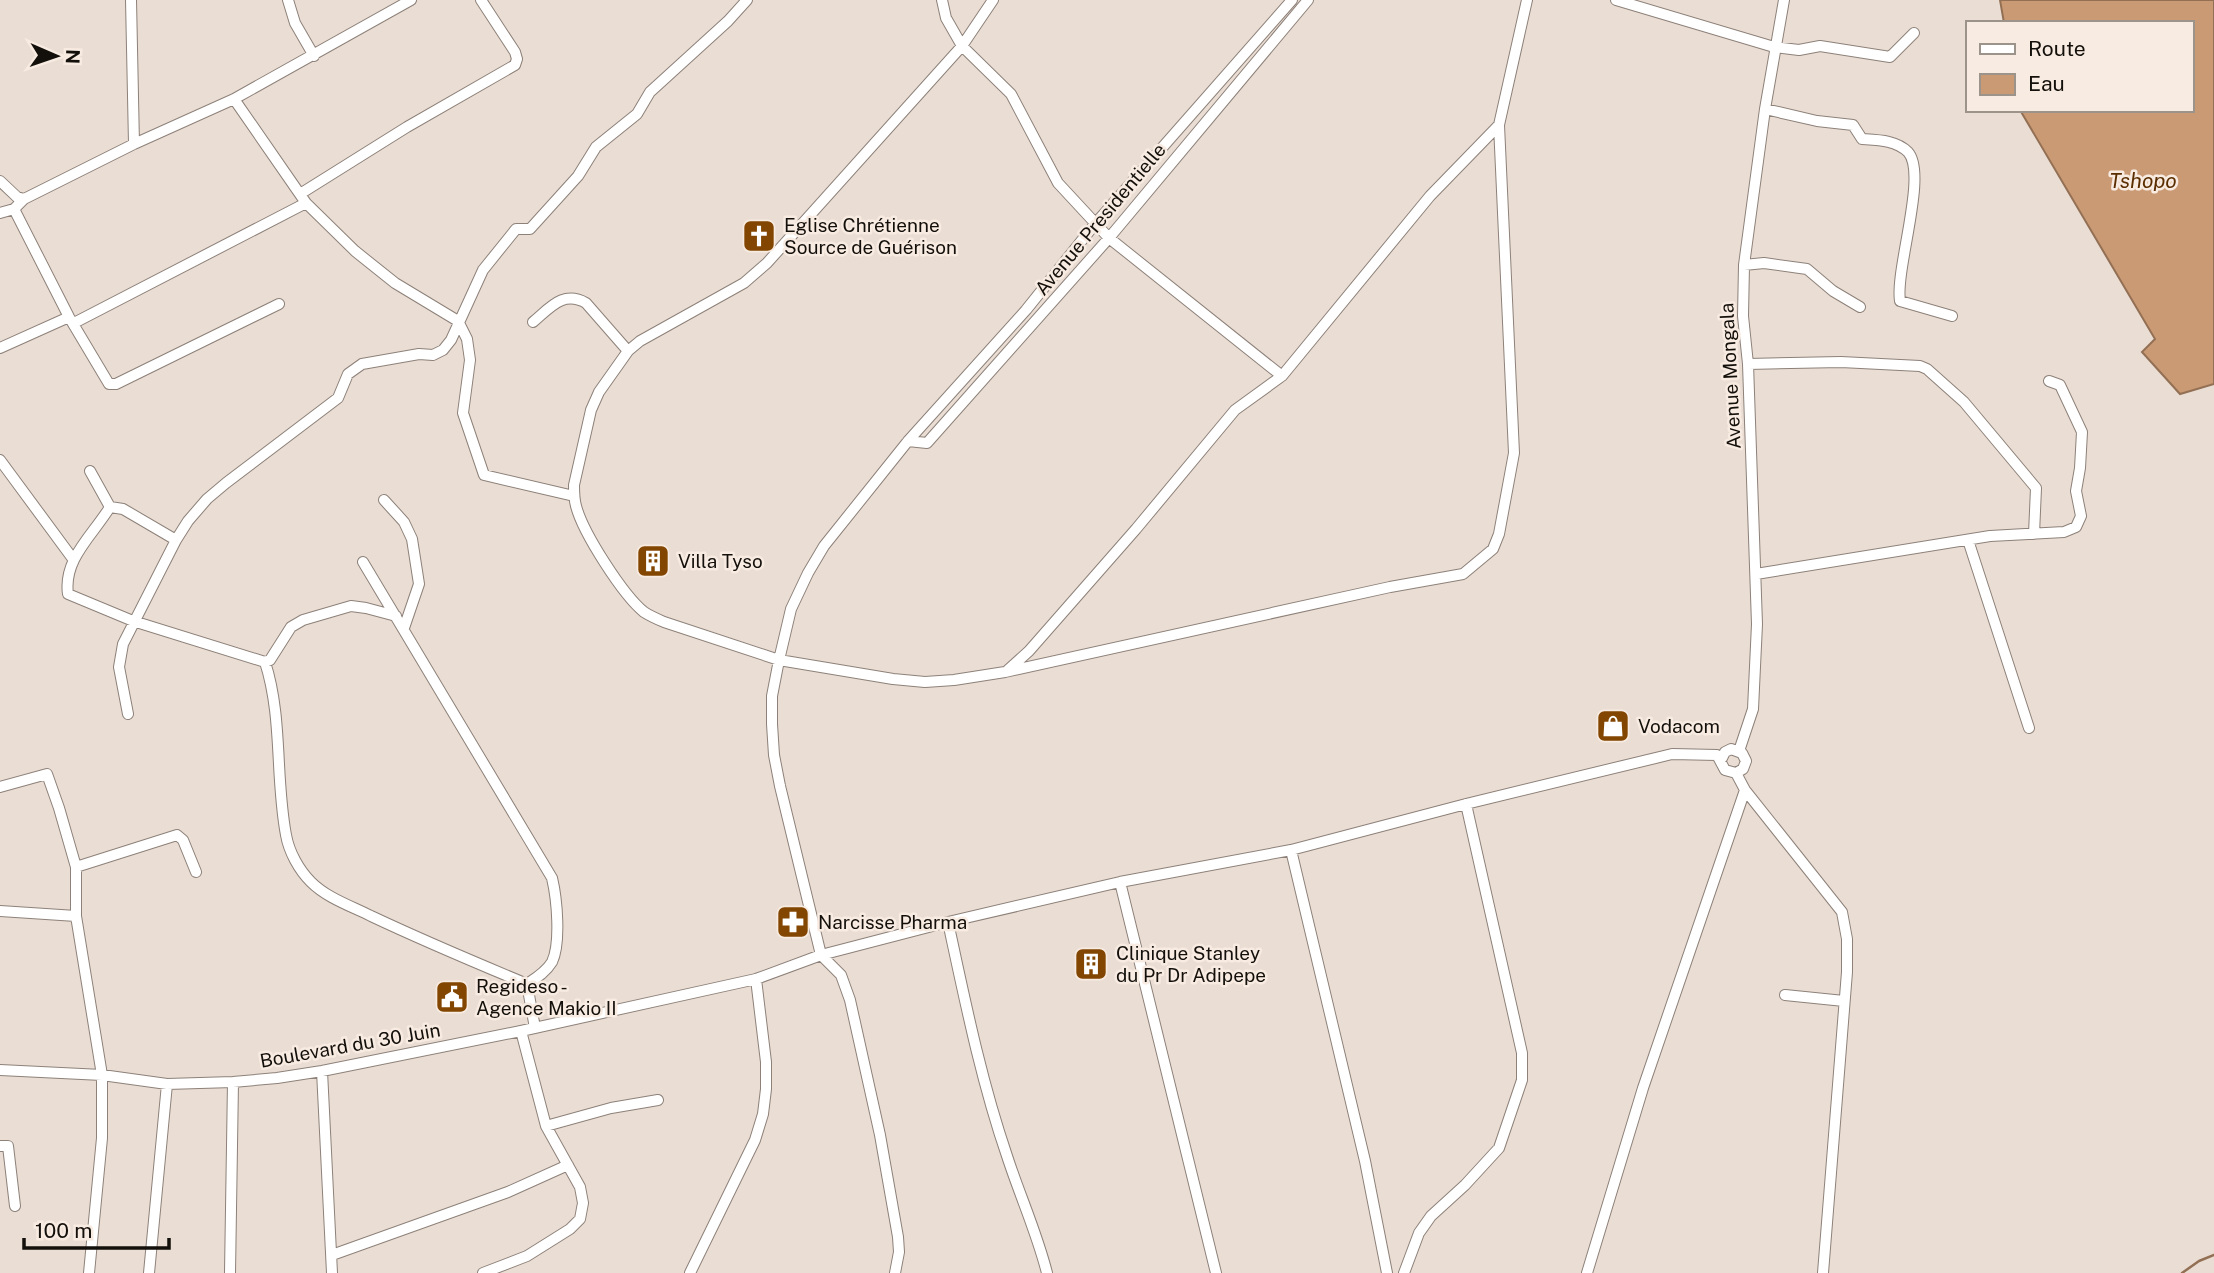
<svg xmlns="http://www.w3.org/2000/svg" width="2214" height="1273" viewBox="0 0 2214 1273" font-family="'Public Sans',sans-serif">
  <rect width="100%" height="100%" fill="#eaddd4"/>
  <path fill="#ca9a74" stroke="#937054" stroke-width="2" d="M2000 0H2214V384L2180 394 2142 352 2155 339 2020 110H2191V23H2004Z"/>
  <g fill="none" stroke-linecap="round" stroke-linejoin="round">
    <path stroke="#937054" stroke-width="2.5" d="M2182 1273 2199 1261 2214 1255"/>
    <defs>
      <path id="minor" d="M131 0 134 144
        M288 0 295 23 314 56
        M942 0 946 18 962 46 1011 94 1058 183 1109 238 1282 376
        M993 0 962 46 767 263 744 283 640 341 628 351 599 392 591 410 574 485C574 492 574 499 576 506 583 533 623 595 644 612 650 616 657 619 664 622L779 660 893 679 925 682 954 680 1005 672 1390 587 1463 574 1493 549 1499 534 1514 453 1499 125 1527 0
        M1616 0 1774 47 1799 50 1820 46 1890 57 1914 33
        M234 99 306 203 355 251 395 283 458 321 467 339 470 360 463 413 484 475 574 496
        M1765 109 1817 121 1853 125 1862 139C1878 140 1896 140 1908 152 1928 174 1895 269 1900 301L1952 316
        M0 181 17 197 24 199
        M300 194 407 127 515 65 517 59 515 52 481 0
        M14 209 69 317 109 384H116L279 304
        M0 213 14 209 24 199 134 144 234 99 411 0
        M1744 265 1764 263 1807 269 1833 291 1860 307
        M533 322C550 308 563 290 586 303L628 351
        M74 323 306 203
        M0 348 69 317
        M1748 364 1841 362 1920 366 1927 369 1964 402 2036 488 2034 534
        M908 441 927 443 1109 238 1308 0
        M0 460 73 559
        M90 471 110 507
        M384 500 404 522 412 539 419 584 404 628
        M176 540 123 509 110 507C93 535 63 559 68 594L133 621 265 662 270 660 291 627 303 620 351 606 366 608 396 616
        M1968 540 2029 728
        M363 562 552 878C557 899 561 943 552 962 546 972 536 978 527 984L535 1028
        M1756 574 1990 536 2064 532 2076 527 2081 516 2076 491 2080 468 2082 432 2060 385 2049 381
        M265 662C283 718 275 777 286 835 289 852 299 870 311 882 327 898 351 906 371 916 422 940 474 962 527 984
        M1008 670 1029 651 1136 529 1235 410 1282 376 1430 196 1499 125
        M128 714 119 667 123 644 176 540 188 521 207 499 226 483 338 398 348 374 362 364 419 354 433 355 443 350 451 340 483 270 516 229H530L578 176 596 147 637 114 650 92 728 21 747 0
        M1731 749 1742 753 1746 761 1743 769 1736 773 1725 770 1717 755 1722 758 1725 752Z
        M1739 751 1753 709 1757 624 1748 364 1743 316 1744 265 1765 109 1784 0
        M1736 773 1745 790 1842 912 1847 939V972L1823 1273
        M0 787 47 774 59 808 76 867V916L102 1075V1138L89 1273
        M1291 850 1365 1161 1387 1273
        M76 867 177 835 183 840 196 872
        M1120 882 1216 1273
        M0 911 76 916
        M948 922C965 1001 981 1080 1007 1156 1020 1196 1037 1233 1047 1273
        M821 955 780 786 774 755 772 724V696L779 660 791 609 808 573 824 546 908 441 1026 310 1095 224 1292 0
        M821 955 841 975 850 1000 880 1135 898 1237 899 1252 895 1273
        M1785 995 1844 1001
        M0 1070 102 1075 167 1084 233 1082 277 1078 322 1071 521 1031 756 979 821 955 948 922 1120 882 1291 850 1466 804 1672 754 1717 755
        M322 1071 332 1273
        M546 1126 611 1108 658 1100
        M0 1146H8L15 1206
        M332 1255 508 1192 568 1165
        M149 1273 167 1084
        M230 1273 233 1082
        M483 1273 527 1256 570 1229 580 1219 583 1203 580 1187 546 1126 521 1031
        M690 1273 755 1140 763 1114 766 1089V1062L756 979
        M1404 1273 1419 1233 1431 1216 1465 1185 1499 1148 1522 1080V1053L1466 804
        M1587 1273 1643 1088 1745 790"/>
    </defs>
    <use href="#minor" stroke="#8d8179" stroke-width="12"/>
    <use href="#minor" stroke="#fff" stroke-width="10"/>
  </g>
  <defs>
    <symbol id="church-square" viewBox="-11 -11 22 22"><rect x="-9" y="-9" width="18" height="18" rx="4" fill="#824600" stroke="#f8ebe1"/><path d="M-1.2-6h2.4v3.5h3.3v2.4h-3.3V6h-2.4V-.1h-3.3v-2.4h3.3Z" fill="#fff"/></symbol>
    <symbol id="building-square" viewBox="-11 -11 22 22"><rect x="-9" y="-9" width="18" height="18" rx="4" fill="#824600" stroke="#f8ebe1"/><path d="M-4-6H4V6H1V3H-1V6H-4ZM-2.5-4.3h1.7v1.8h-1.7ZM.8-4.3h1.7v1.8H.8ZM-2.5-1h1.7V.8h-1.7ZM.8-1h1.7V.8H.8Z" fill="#fff"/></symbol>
    <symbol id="shop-square" viewBox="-11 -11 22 22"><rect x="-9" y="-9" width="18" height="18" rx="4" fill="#824600" stroke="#f8ebe1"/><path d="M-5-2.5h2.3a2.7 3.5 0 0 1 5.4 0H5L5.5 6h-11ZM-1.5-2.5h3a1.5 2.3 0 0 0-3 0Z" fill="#fff"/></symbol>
    <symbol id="pharmacy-square" viewBox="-11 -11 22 22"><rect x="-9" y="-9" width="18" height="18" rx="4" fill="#824600" stroke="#f8ebe1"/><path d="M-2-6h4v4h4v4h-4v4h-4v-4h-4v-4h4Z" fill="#fff"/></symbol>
    <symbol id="civic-square" viewBox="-11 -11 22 22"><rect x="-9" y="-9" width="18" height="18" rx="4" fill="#824600" stroke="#f8ebe1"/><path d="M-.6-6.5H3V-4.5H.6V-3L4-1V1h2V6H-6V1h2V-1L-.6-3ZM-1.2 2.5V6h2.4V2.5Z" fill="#fff"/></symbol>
  </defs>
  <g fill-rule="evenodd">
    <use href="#church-square" x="740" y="217" width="38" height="38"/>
    <use href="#building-square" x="634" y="542" width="38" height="38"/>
    <use href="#shop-square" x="1594" y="707" width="38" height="38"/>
    <use href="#pharmacy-square" x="774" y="903" width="38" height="38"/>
    <use href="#building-square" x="1072" y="945" width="38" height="38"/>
    <use href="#civic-square" x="433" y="978" width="38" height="38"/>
  </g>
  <g text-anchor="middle" stroke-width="5" stroke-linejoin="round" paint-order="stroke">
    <g font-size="19" fill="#130f0b" stroke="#f8ebe1">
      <text transform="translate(1100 219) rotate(-50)" y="7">Avenue Presidentielle</text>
      <text transform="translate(1730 376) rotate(-93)" y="7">Avenue Mongala</text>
      <text transform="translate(350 1045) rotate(-10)" y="7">Boulevard du 30 Juin</text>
    </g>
    <g font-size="19" fill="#130f0b" stroke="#f8ebe1" text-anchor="start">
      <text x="784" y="232">Eglise Chrétienne<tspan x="784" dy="22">Source de Guérison</tspan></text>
      <text x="678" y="568">Villa Tyso</text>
      <text x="1638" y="733">Vodacom</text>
      <text x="818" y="929">Narcisse Pharma</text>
      <text x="1116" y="960">Clinique Stanley<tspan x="1116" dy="22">du Pr Dr Adipepe</tspan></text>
      <text x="476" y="993">Regideso -<tspan x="476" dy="22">Agence Makio II</tspan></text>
    </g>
    <g font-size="21" font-style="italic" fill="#5b2e00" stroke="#f8ebe1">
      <text x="2143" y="188">Tshopo</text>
    </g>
  </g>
  <rect x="1966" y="21" width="228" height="91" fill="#f8ebe1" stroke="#9c938b" stroke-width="2"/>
  <rect x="1980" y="44" width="35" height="10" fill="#ffffff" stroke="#9c938b" stroke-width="2"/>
  <text x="2028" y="56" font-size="21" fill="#130f0b">Route</text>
  <rect x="1980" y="74" width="35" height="21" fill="#ca9a74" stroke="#9c938b" stroke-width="2"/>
  <text x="2028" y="91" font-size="21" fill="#130f0b">Eau</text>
  <g transform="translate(56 56) rotate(92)" stroke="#f8ebe1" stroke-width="5" paint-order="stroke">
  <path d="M0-5L12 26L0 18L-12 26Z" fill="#130f0b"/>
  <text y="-10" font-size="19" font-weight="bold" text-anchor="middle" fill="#130f0b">N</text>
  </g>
  <path d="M24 1238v10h145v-10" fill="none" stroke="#130f0b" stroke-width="3.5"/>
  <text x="35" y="1238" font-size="21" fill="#130f0b" stroke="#f8ebe1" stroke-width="5" paint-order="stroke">100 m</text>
</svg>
